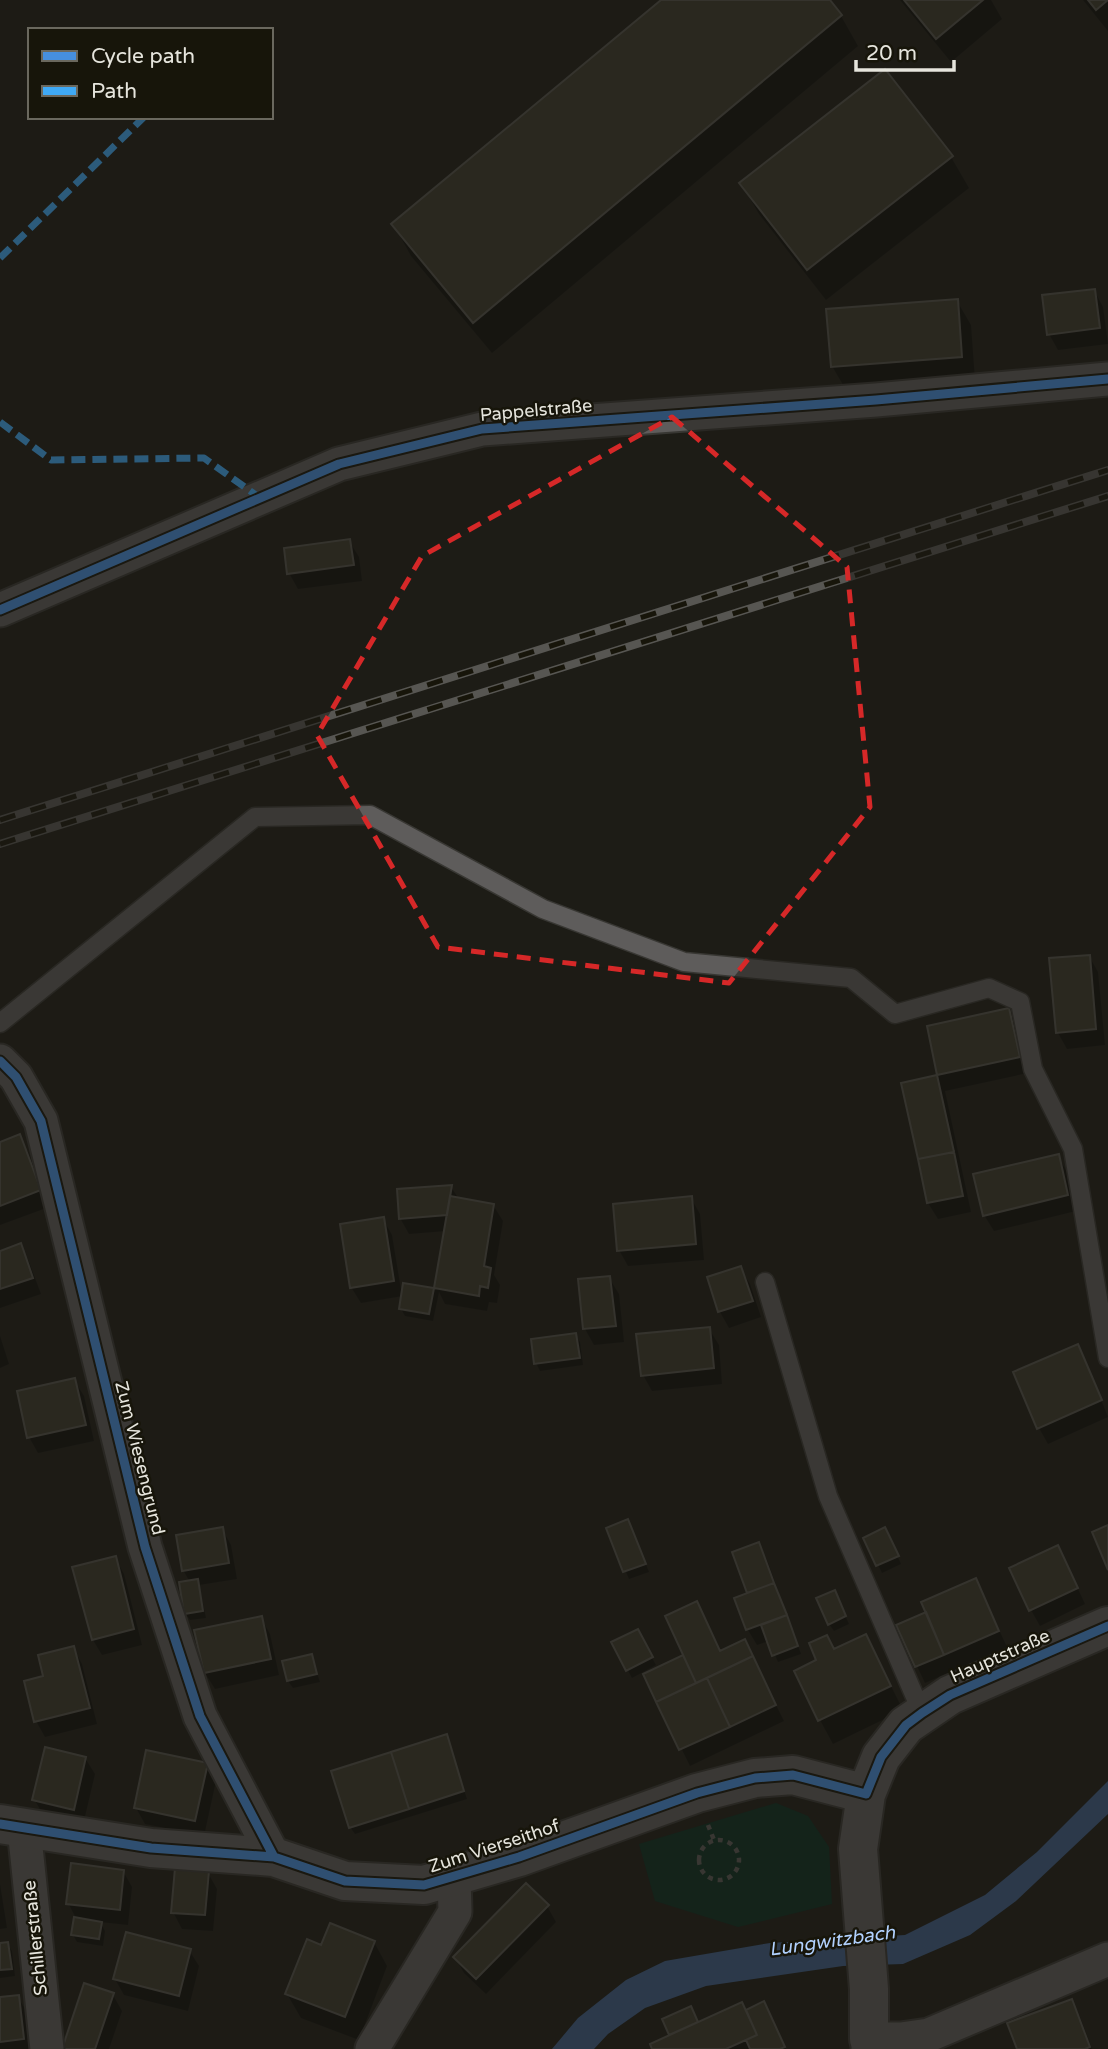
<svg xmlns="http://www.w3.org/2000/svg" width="1108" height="2049" viewBox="0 0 1108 2049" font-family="'Varela Round',sans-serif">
  <rect width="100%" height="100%" fill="#1d1c16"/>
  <path fill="#092d20" d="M776 1803 808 1816 829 1847 832 1904 738 1927 655 1901 639 1844Z"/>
  <path fill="#3e5e8a" d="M1108 1781V1814L1016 1901 970 1935 903 1964 843 1966 706 1986 645 2008 608 2034 594 2049H552L578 2018 626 1980 665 1961 770 1943 905 1935 985 1895 1037 1852Z"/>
  <path fill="#0007" d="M663 0H828L841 16 858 46 492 353 411 256 394 225Z
    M900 0H991L1002 19 951 62Z
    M1083 0H1108V31Z
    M885 71 951 157 969 188 826 300 759 214 741 183Z
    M1094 290 1103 307 1108 344 1058 350 1049 334Z
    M957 301 971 325 975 380 846 390 832 366Z
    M349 541 359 557 362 581 298 589 289 573Z
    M1089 956 1098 972 1105 1045 1067 1049 1058 1033Z
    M1008 1010 1017 1026 1028 1073 945 1091 971 1212 938 1219 928 1203 903 1084 939 1076 929 1027Z
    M19 1137 28 1152 49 1207 0 1225V1144Z
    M1058 1156 1067 1172 1076 1211 994 1231 984 1215Z
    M451 1187 459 1199 493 1205 503 1221 494 1275 500 1285 497 1303 489 1302 487 1311 445 1304 439 1292 433 1321 405 1316 401 1309 403 1296 361 1303 351 1287 383 1219 392 1235 402 1296 405 1285 436 1290 446 1231 409 1234 400 1218Z
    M691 1198 700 1214 704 1260 628 1266 619 1250Z
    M20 1246 29 1262 41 1294 0 1308V1252Z
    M740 1268 750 1284 761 1317 729 1328 720 1312 709 1278Z
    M609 1278 619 1294 624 1342 594 1345 585 1329Z
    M709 1329 719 1345 722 1384 652 1391 643 1375Z
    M575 1335 580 1342 583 1365 540 1371 536 1363Z
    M0 1336 9 1364 0 1368Z
    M1077 1347 1086 1362 1108 1417 1048 1444 1039 1428Z
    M74 1380 84 1396 94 1441 38 1453 29 1437Z
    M222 1529 231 1545 237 1579 199 1585 206 1618 190 1620 185 1613 190 1582 183 1570Z
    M608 1529H632L649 1572 629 1579Z
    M889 1537 901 1564 882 1573 865 1538Z
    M758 1544 767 1560 801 1654 778 1662 769 1641 757 1645 748 1630 736 1599 750 1594 734 1553Z
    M115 1558 124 1574 142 1645 102 1655 93 1640Z
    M1066 1563 1085 1604 1040 1626 1031 1610Z
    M976 1580 1007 1647 925 1683 898 1626 928 1613Z
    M838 1600 849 1624 834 1631 829 1624Z
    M696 1603 721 1652 751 1655 784 1721 690 1766 645 1675 685 1656Z
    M261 1618 270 1634 279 1675 215 1689 205 1673Z
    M637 1631 656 1665 632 1678 613 1643Z
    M866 1636 903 1710 833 1744 820 1720 834 1651Z
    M73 1648 82 1664 97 1724 45 1737 36 1721Z
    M311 1656 320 1682 293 1688 288 1681Z
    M446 1736 467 1799 355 1834 350 1827Z
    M85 1758 95 1774 83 1825 44 1816 34 1799Z
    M206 1765 216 1781 204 1836 145 1824 136 1808Z
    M123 1871 132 1887 128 1925 100 1922 105 1931 103 1946 77 1942 73 1935 77 1920 68 1903Z
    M208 1873 217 1889 213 1931 182 1929 173 1912Z
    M0 1884 7 1928 0 1929Z
    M547 1906 556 1922 486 1994 464 1973 455 1957Z
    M374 1942 387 1966 359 2040 301 2018 287 1994 322 1947Z
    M7 1944 12 1951 15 1976 0 1978V1945Z
    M189 1950 199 1966 188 2011 124 1995 115 1979Z
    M113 1995 122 2011 109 2049H64Z
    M18 1997 27 2013 31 2049H0V1999Z
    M1071 2001 1080 2017 1092 2049H1019Z
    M763 2003 786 2049H654L672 2036 664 2020 694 2015 698 2024 746 2012Z"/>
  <path fill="#3a382b" stroke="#52514b" stroke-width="2" d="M661 0H830L842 15 473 323 391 224Z
    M904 0H983L936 39Z
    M1088 0H1108L1096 10Z
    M885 69 953 156 807 270 739 183Z
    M1095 289 1100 328 1047 335 1042 295Z
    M958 299 962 357 831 367 826 309Z
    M350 539 354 565 287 574 284 548Z
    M1090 955 1096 1029 1056 1033 1049 958Z
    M1009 1008 1020 1057 937 1075 927 1026Z
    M937 1075 954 1152 918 1159 901 1083Z
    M20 1134 41 1190 0 1206V1142Z
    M954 1152 963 1196 927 1203 918 1159Z
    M1059 1154 1068 1195 983 1216 973 1174Z
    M452 1185 447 1215 399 1219 397 1189Z
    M450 1196 494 1204 484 1266 491 1268 488 1288 480 1286 479 1296 434 1288Z
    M692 1196 696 1244 617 1251 613 1204Z
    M384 1217 394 1281 350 1288 340 1224Z
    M21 1243 33 1278 0 1289V1251Z
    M741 1266 753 1301 718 1312 707 1277Z
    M610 1276 616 1326 583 1329 578 1279Z
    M403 1283 434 1288 429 1314 399 1309Z
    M710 1327 714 1368 641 1376 636 1334Z
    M576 1333 580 1358 534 1364 531 1339Z
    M1078 1344 1102 1400 1037 1429 1013 1372Z
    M75 1378 86 1425 27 1438 17 1391Z
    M628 1519 646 1564 623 1572 606 1528Z
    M1108 1525V1570L1092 1532Z
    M223 1527 229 1563 182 1571 176 1535Z
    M885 1527 899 1556 876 1566 863 1538Z
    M759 1542 774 1583 747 1593 732 1552Z
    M1058 1545 1078 1588 1029 1611 1009 1568Z
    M116 1556 134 1629 92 1640 72 1567Z
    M976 1578 999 1631 944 1655 921 1602Z
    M198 1579 203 1611 184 1614 179 1582Z
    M774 1583 787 1615 746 1630 734 1598Z
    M835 1590 846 1616 828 1625 816 1598Z
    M697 1601 720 1651 745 1639 753 1656 696 1683 665 1616Z
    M926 1612 944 1655 915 1667 896 1625Z
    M787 1615 798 1646 772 1656 761 1625Z
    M262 1616 271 1659 204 1673 194 1630Z
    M638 1629 653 1657 626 1671 611 1642Z
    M866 1634 891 1686 818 1721 794 1671 816 1660 809 1643 827 1635 834 1649Z
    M74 1646 90 1708 34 1722 24 1681 43 1676 38 1655Z
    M312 1654 317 1674 287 1681 282 1661Z
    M683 1655 696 1683 656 1702 643 1674Z
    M753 1656 776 1705 730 1727 707 1678Z
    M707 1678 730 1727 679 1750 656 1702Z
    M447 1734 464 1791 409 1809 391 1752Z
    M45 1747 86 1757 74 1810 32 1800Z
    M146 1750 208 1763 195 1821 134 1808Z
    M391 1752 409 1809 349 1828 331 1771Z
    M71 1863 124 1870 120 1910 66 1904Z
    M175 1868 209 1871 205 1915 171 1913Z
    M526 1883 549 1905 476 1979 453 1957Z
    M74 1917 102 1922 99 1939 71 1935Z
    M330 1923 375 1941 345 2017 285 1994 307 1939 321 1945Z
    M126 1932 191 1949 179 1996 113 1979Z
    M8 1942 12 1969 0 1970V1943Z
    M84 1983 114 1993 95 2049H62Z
    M19 1995 24 2039 0 2042V1997Z
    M1072 1999 1090 2047 1085 2049H1017L1007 2023Z
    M764 2001 785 2047 780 2049H750L746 2040 757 2035 746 2010Z
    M742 2002 757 2035 726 2049H652L650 2044Z
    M691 2006 698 2022 669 2035 662 2019Z"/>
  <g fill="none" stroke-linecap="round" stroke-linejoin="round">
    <defs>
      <path id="service" d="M0 1023 255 817 370 815 543 909 684 962 851 978 895 1014 989 988 1020 1002 1033 1069 1073 1149 1108 1358
        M765 1282 828 1496 922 1713"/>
      <path id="minor" d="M0 610 339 464 482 429 876 400 1108 379
        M0 1061 16 1077 41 1121 145 1547 200 1716 274 1857
        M24 1828 47 2049
        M372 2049 455 1912 454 1877
        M868 2049 869 2039H901L929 2035 1108 1959"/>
      <path id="tertiary" d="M0 1824 151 1848 274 1857 345 1881 424 1885 519 1857 697 1793 755 1778 793 1775 866 1794
        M869 2039V1989L858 1849 866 1794 881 1757 906 1725 950 1695 1108 1626"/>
    </defs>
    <use href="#service" stroke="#383733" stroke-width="21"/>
    <use href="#minor" stroke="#383733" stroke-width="37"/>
    <use href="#tertiary" stroke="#383733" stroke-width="42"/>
    <path stroke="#5a5856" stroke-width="4.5" stroke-dasharray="5 5" stroke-linecap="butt" d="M708 1825 714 1840
      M699 1860a20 20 0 1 1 40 0a20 20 0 1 1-40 0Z"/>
    <use href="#service" stroke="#5e5c5b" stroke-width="18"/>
    <use href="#minor" stroke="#5e5c5b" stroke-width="33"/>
    <use href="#tertiary" stroke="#5e5c5b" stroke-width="38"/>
    <defs>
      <path id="rail" d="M0 820 1108 470
        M0 844 1108 496"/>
    </defs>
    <use href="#rail" stroke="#575652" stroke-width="8"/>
    <use href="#rail" stroke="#17150a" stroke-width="5" stroke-dasharray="16" stroke-linecap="butt"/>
    <path stroke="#3fa9f5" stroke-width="7" stroke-dasharray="14 7" stroke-linecap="butt" d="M0 258 144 117
      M0 422 51 460 204 458 260 498"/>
    <defs>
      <path id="cycleway" d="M0 610 339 464 482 429 876 400 1108 379
        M0 1061 16 1077 41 1121 145 1547 200 1716 274 1857
        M0 1824 151 1848 274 1857 345 1881 424 1885 519 1857 697 1793 755 1778 793 1775 866 1794 881 1757 906 1725 922 1713 950 1695 1108 1626"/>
    </defs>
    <use href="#cycleway" stroke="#17150a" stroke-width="13"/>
    <use href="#cycleway" stroke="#468fdf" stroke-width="9"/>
  </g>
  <path d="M0 0H1108V2049H0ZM672 417 847 567 870 807 729 983 438 947 317 735 422 556Z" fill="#1d1c16" fill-opacity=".55" fill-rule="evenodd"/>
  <path fill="none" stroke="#d62828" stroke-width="5" stroke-dasharray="14 9" stroke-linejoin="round" d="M672 417 847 567 870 807 729 983 438 947 317 735 422 556Z"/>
  <g text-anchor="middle" stroke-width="5" stroke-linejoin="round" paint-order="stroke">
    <g font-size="18" fill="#e6e5dd" stroke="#17150a">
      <text transform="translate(536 410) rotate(-5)" y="6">Pappelstraße</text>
      <text transform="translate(140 1458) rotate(76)" y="6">Zum Wiesengrund</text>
      <text transform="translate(1000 1656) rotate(-24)" y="6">Hauptstraße</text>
      <text transform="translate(494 1846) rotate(-18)" y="6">Zum Vierseithof</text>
      <text transform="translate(35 1938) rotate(-96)" y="6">Schillerstraße</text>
    </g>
    <g font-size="19" font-style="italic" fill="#b1d1fe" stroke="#17150a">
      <text transform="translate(832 1940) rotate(-8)" y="7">Lungwitzbach</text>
    </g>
  </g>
  <rect x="28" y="28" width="245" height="91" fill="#17150a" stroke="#6a685e" stroke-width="2"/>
  <rect x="42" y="51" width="35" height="10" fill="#468fdf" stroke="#6a685e" stroke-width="2"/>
  <text x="91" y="63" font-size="21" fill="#e6e5dd">Cycle path</text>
  <rect x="42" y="86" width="35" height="10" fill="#3fa9f5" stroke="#6a685e" stroke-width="2"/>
  <text x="91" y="98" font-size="21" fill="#e6e5dd">Path</text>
  <path d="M856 60v10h98v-10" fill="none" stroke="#e6e5dd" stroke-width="3.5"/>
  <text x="866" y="60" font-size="21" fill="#e6e5dd" stroke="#17150a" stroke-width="5" paint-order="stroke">20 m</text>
</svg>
